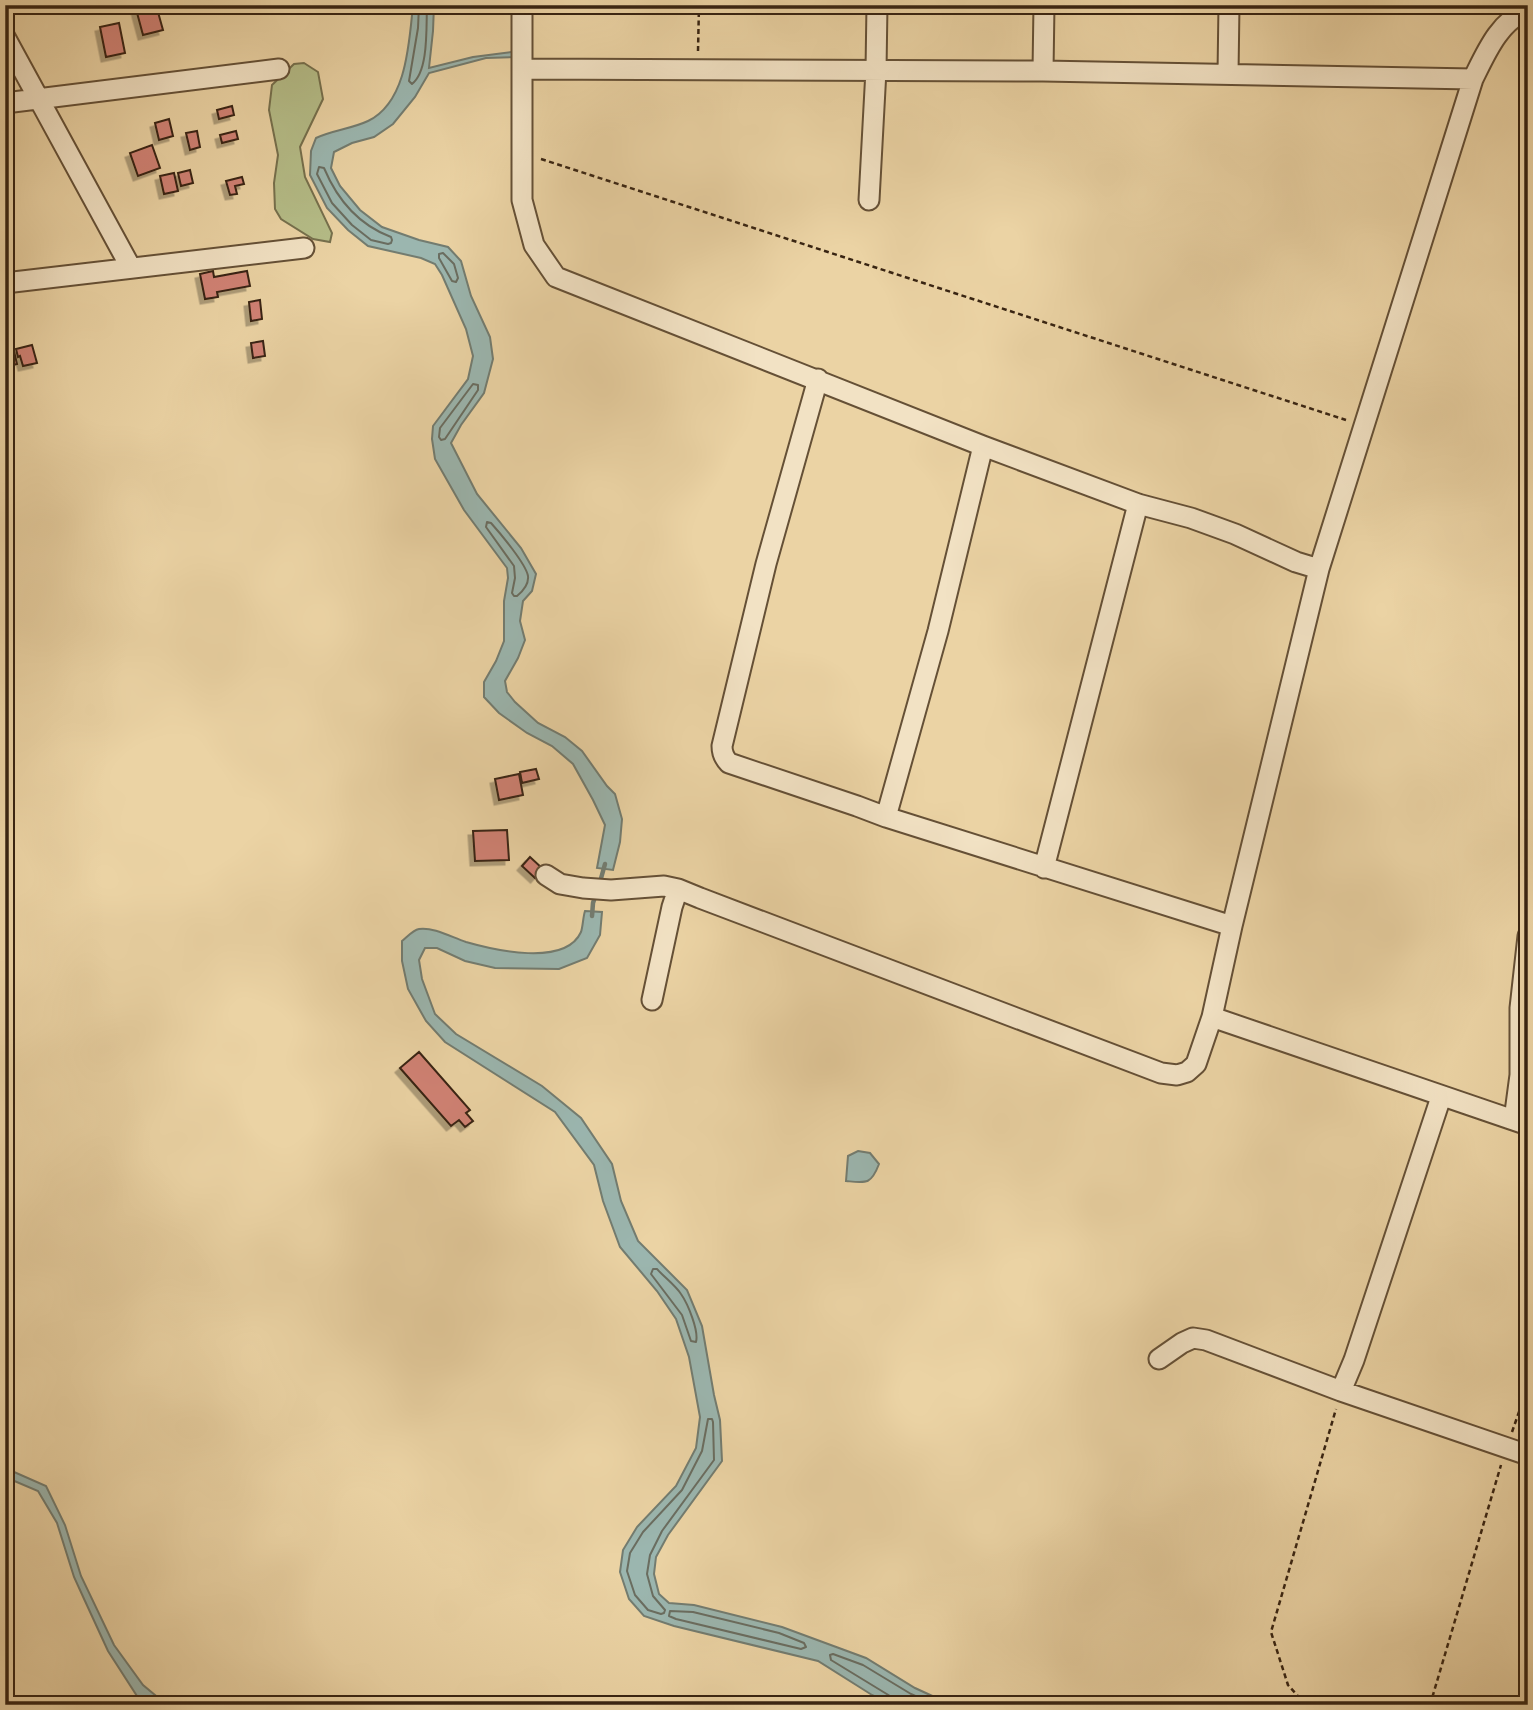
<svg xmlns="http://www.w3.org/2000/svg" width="1533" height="1710" viewBox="0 0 1533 1710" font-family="'IM FELL English',serif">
  <defs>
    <filter id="shadow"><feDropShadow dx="-4.5" dy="4.5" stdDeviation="0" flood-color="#0004"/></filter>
  </defs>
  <rect width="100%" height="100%" fill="#ebd3a4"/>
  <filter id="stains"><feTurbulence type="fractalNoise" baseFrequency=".00286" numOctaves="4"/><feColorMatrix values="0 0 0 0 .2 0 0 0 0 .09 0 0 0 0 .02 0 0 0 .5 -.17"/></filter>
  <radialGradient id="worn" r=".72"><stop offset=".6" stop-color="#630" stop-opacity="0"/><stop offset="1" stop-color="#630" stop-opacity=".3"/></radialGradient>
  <path fill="#b5bd88" stroke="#76704d" stroke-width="2" d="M304 63 318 72 323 99 300 147 305 177 332 233 330 242 313 239 281 219 275 209 274 183 278 155 269 110 272 85 294 64Z"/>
  <path fill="#9bb6af" stroke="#737c70" stroke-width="2" d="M413 5H434L433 31 429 68 473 57 519 51V57L486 58 429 73 415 97 393 124 374 137 352 143 334 152 331 168 340 186 360 210 382 227 419 240 448 247 461 261 471 296 490 337 493 359 484 393 461 425 451 443 477 494 521 548 536 574 532 591 523 601 520 621 525 640 518 658 505 681 507 692 515 702 538 723 565 737 582 751 607 786 615 794 622 819 620 842 613 870 597 868 605 825 593 800 573 764 552 746 527 733 499 713 484 697V682L496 661 504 641V601L508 578 507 568 464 510 435 459 432 439 433 426 468 379 473 356 466 329 442 275 435 264 421 258 368 246 348 230 327 208 310 175 311 151 316 138C333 130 351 129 368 121 407 102 409 43 413 5Z
    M585 911 602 912 600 935 587 958 559 969 495 968 465 961 437 948H425L419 960 422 979 435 1014 456 1034 542 1086 581 1118 612 1164 621 1201 638 1241 687 1290 702 1326 714 1395 720 1420 722 1461 668 1535 656 1557 654 1574 659 1594 669 1603 694 1605 782 1627 866 1658 915 1688 952 1705H892L872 1695 818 1661 674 1626 644 1616 629 1599 620 1572 623 1550 637 1527 676 1486 696 1448 700 1417 689 1357 676 1319 657 1291 620 1247 603 1201 594 1165 555 1112 445 1042 426 1021 408 989 402 961V941C407 937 413 930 419 929 434 927 451 937 466 942 494 950 565 967 581 932 583 926 583 917 585 911Z
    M858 1151 870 1153 879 1164C871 1185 866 1183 846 1181L848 1156Z
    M5 1468 46 1486 65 1525 81 1576 114 1645 143 1685 167 1705H149L137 1696 108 1651 85 1601 74 1577 57 1523 38 1491 5 1477Z"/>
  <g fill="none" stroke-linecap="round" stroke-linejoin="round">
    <path stroke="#6a6d60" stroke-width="2" d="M419 5 418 28 409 81 412 84C429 71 426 27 427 5
      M319 167 324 168C337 199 359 225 391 237L392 240 391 243 388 244 371 240 352 225 332 203 317 174Z
      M443 253 454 264 458 278 456 282 452 281 439 258V254Z
      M473 384 478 385V390L445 439 441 440 439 437 440 428Z
      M487 522 491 523C500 533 526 564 528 576 529 585 523 591 517 596H514L512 593 515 578 514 566 486 527Z
      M653 1269H657C664 1277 675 1285 681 1294 688 1304 699 1331 696 1342L691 1341 682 1315 651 1274Z
      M708 1419H712L713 1422 714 1460 662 1531 650 1555 647 1574 653 1596 665 1610 664 1613 661 1614 648 1610 635 1595 627 1571 630 1553 643 1532 682 1490 702 1451Z
      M670 1611 693 1612 779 1633 804 1643 806 1647 801 1649 676 1619 669 1616Z
      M893 1705 890 1696 831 1660 830 1655 833 1654 863 1665 911 1694 935 1705"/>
    <path stroke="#737c70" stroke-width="4.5" d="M600 882 605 864
      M592 916 593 903 596 894"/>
  </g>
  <path fill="#d18274" stroke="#382412" stroke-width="2" filter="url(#shadow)" d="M150 5H156L163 30 143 35 136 9Z
    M119 23 125 53 106 57 100 27Z
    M232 106 234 115 219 119 217 110Z
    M169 119 173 136 159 140 155 123Z
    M197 131 200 147 190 150 186 133Z
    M236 131 238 139 222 143 220 135Z
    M152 145 160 168 138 176 130 153Z
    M190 170 193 183 181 186 178 173Z
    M174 173 178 191 164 194 160 176Z
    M242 177 244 184 235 186 237 194 230 195 226 181Z
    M213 271 214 277 247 271 250 286 217 292 218 297 205 299 200 274Z
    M260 300 262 319 251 321 249 302Z
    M263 341 265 356 253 358 251 343Z
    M32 345 37 363 23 366 20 356 18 357 16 349Z
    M13 347 17 364 5 367V349Z
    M536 769 539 779 522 783 520 772Z
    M519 774 523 795 499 800 495 779Z
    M507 830 509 860 475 861 473 831Z
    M530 857 543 869 535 878 522 866Z
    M419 1052 470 1110 466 1113 473 1121 465 1127 459 1120 451 1126 400 1068Z"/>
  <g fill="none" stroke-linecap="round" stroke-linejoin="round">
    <defs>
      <path id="minor" d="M522 5V200L534 245 556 277 983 446 1138 504 1191 518 1235 534 1296 562 1319 569
        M5 37 131 268
        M522 69 1043 71 1473 79
        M1043 71 1044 5
        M1228 74 1229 5
        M5 103 279 69
        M869 200 876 70 877 5
        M5 283 304 248
        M818 379 766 564 722 746C722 753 724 758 729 763L857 806 886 817 1232 926
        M886 817 938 631 983 446
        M1044 868 1138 504
        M546 875 560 884 583 888 611 890 664 886 678 889 700 898 1161 1073 1177 1075 1187 1072 1196 1064 1212 1017 1232 926 1319 569 1473 79C1486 53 1499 21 1528 10
        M652 1000 672 907 678 889
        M1212 1017 1528 1125
        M1514 1120 1520 1075V1008L1528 936
        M1159 1359 1182 1343 1193 1338 1206 1340 1341 1391 1528 1455
        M1341 1391 1354 1360 1441 1097"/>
    </defs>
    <use href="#minor" stroke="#655036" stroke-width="23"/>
    <path stroke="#382412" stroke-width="2.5" stroke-dasharray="5 3.5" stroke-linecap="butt" d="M698 51 699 5
      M541 159 1346 420
      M1512 1432 1528 1386
      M1306 1705 1288 1685 1271 1632 1336 1409
      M1430 1705 1501 1465"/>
    <use href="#minor" stroke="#f2e2c4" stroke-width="19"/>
  </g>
  <rect width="1533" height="1710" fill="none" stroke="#ebd3a4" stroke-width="28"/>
  <rect x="7" y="7" width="1519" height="1696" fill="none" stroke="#382412" stroke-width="3.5"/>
  <rect x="14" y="14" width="1505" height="1682" fill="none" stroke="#382412" stroke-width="2"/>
  <rect width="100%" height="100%" filter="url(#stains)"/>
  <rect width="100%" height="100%" fill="url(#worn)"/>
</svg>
